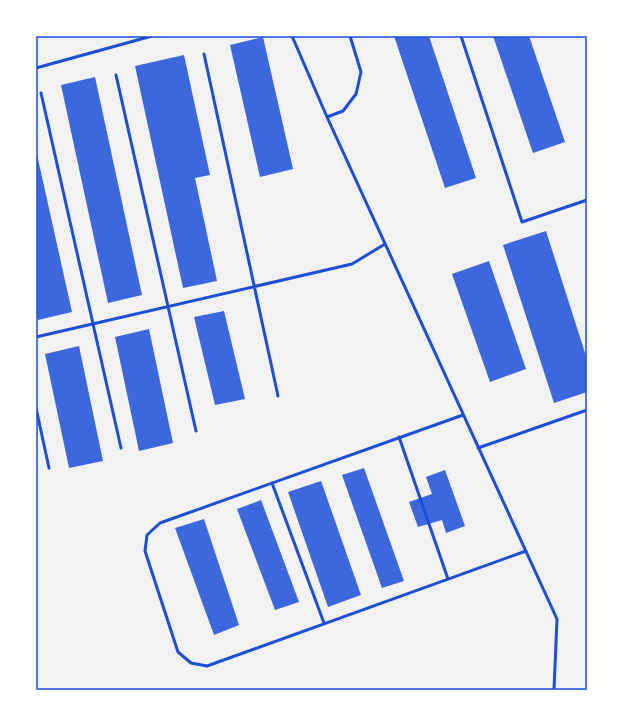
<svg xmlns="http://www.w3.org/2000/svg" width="623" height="726" viewBox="0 0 623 726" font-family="Raleway,sans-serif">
  <rect width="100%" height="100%" fill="#f2f2f2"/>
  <path fill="#3d67dc" d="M394 36H429L476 178 445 188Z
    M493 36H529L565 142 533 153Z
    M263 37 293 169 260 177 230 45Z
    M184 55 210 175 195 178 217 281 183 288 135 66Z
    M95 77 142 295 108 303 61 85Z
    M36 150 72 312 38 320 36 310Z
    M546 231 587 359V392L554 403 503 245Z
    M489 261 526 369 490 382 452 274Z
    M224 311 245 399 215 405 194 317Z
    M149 329 173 443 139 451 115 337Z
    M79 346 103 461 69 468 45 354Z
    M364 468 404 581 382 588 342 475Z
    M445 470 465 526 446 533 442 520 418 527 409 502 432 494 426 477Z
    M321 481 361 595 328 607 288 492Z
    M261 500 299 602 275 610 237 509Z
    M204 519 239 625 214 635 175 528Z"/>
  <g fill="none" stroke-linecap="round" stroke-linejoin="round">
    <path stroke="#1d4ed8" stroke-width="3" d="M292 36 327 117 557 619 554 690
      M461 36 522 222 587 200
      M204 54 278 396
      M36 68 152 36
      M116 75 196 431
      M41 93 121 448
      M327 117 343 111 356 94 361 72 350 36
      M36 337 352 264 385 244
      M36 408 49 468
      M463 415 160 523 147 535 145 551 178 652 191 663 207 666 526 551
      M399 437 448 579
      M478 448 587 410
      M272 483 324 623"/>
  </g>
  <rect width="623" height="726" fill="none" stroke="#ffffff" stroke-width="74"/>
  <rect x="37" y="37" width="549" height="652" fill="none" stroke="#1d4ed8" stroke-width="1.5"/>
</svg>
